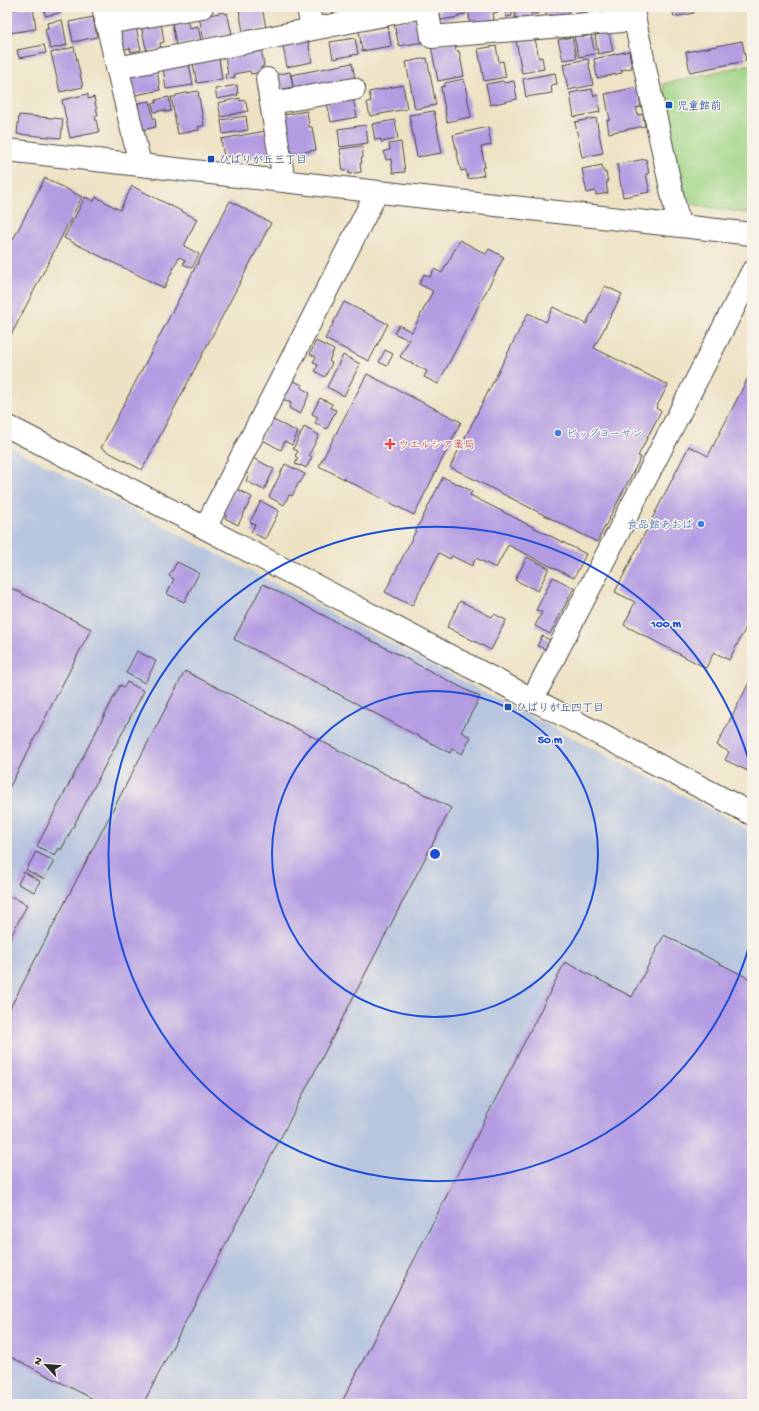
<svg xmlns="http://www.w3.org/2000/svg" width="759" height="1411" viewBox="0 0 759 1411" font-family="'Gochi Hand','Klee One',sans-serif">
  <rect width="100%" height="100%" fill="#f7f3e8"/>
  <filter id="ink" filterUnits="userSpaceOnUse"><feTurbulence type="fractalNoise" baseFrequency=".025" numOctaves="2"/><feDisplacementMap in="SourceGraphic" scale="8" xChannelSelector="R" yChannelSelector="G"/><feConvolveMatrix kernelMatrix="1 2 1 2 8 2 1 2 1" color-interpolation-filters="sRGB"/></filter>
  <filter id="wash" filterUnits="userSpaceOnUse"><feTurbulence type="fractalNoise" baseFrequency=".012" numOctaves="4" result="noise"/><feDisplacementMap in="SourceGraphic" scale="16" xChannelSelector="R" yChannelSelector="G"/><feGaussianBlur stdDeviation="0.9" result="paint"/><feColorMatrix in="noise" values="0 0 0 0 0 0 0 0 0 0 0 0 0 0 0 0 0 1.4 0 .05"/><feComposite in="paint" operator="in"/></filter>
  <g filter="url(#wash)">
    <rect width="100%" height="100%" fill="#eee2c4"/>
    <path fill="#b7c5de" d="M7 445 752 831V1404H7Z"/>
    <path fill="#a0d485" stroke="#668058" d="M752 64V214L695 205 688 198 677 171 663 84Z"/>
    <g id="blocks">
      <path fill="#b39ce2" d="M29 7H33L36 29 9 33 7 11Z
        M44 7H62L63 12 45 16Z
        M249 7H262L266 28 243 32 239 9Z
        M321 7H332V8L322 10Z
        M439 7H465L466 14 459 15V17L441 20Z
        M468 7H500V12L493 13 494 20 470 23Z
        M506 7H512V16L506 17Z
        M515 7H538V14H531V18H515Z
        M546 7H569V16L553 17V15H546Z
        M577 7H590L591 13 578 15Z
        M598 7H619V10L599 12Z
        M672 7H692L694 13 674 17Z
        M224 12V14L227 13 232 34 204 40 199 17Z
        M93 17 97 37 73 42 69 22Z
        M422 18 423 42 399 46 394 23Z
        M187 19 189 28 198 26 201 41 176 45 172 22Z
        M62 20 67 45 50 49 45 29 48 28 47 23Z
        M161 22 164 42 160 43 161 49 147 52 141 26Z
        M388 26 391 46 362 51 359 31Z
        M136 27 141 50 131 52 130 48 121 50 118 31Z
        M609 33 613 51 598 54 595 35Z
        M582 35 583 37 591 35 595 54 579 57 574 37Z
        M572 37 577 58 563 60 558 40Z
        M355 38 358 54 333 59 330 42Z
        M522 39V41L535 39 539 58 542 57 544 69 522 73 516 40Z
        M308 41 312 62 287 67 283 46Z
        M742 41 746 61 690 72 686 52Z
        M454 42 456 51H459L464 76 438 81 431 46Z
        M44 45 46 53 19 58 17 50Z
        M496 46 499 62 503 61 506 77 484 81 478 49Z
        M74 47 83 87 60 92 51 53Z
        M261 48 264 66 261 67 262 72 251 74 250 71 234 74 235 77 226 79 225 75 228 74 225 56Z
        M629 51 632 68 621 70 622 73 597 78 594 59Z
        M219 58 222 79 197 83 193 63Z
        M427 58 436 105 415 109 406 62Z
        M588 59 593 85 568 90 563 64Z
        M189 63 193 85 166 89 163 68Z
        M352 63 355 79 294 91 291 75Z
        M157 70 160 90 131 96 128 76Z
        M290 72 293 87 278 90 275 75Z
        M555 73 557 84 551 85 552 93 526 97 523 79Z
        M464 79 471 117 447 122 441 87 445 86V83Z
        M503 81 504 83 514 81 517 99 490 105 486 84Z
        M237 85 238 95 217 99 215 89Z
        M403 85 407 109 370 116 367 102 371 101 369 92Z
        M638 87 641 107 636 108 638 115 643 114 645 126 609 133 607 120H610L605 94Z
        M592 89 594 96 597 95 600 112 574 117 570 93Z
        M198 91 204 126 198 127 199 130 178 134 171 97H176V95Z
        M88 94V99L94 97 98 116H95L99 132 70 138 62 100Z
        M169 97 171 111 165 112V110L154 112 152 103H156V100Z
        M240 98V101L245 100 248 111 221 117 218 103Z
        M353 98 357 117 331 122 327 103Z
        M150 101 153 118H155L156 127 142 130 138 103Z
        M307 111 309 127H312L316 150 289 154 283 115Z
        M434 111 442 153 417 157 409 115Z
        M19 115 63 119 61 138 17 134Z
        M246 116 248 130 223 134 221 120Z
        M596 118 603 153 582 157 575 122Z
        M395 120 398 139 381 142V139L375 140 372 124Z
        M366 125 368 143 340 147 338 129Z
        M488 127 491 145 481 147 485 167H482L484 175 468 179 466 170 461 171 453 135Z
        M266 131 269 155 245 159 244 154 224 157 221 139Z
        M401 142 405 172 393 173 391 159 386 160 384 151 390 150 389 144Z
        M362 146 363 158H361L362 163H360L361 172 349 174V170L343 171 340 149Z
        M646 159 649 174H646L650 192 623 197 617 164Z
        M602 165 604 173 606 172 608 183H606L608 193 596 195 595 191 587 193 582 169Z
        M45 178 82 197 7 343V251Z
        M132 186 197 219 184 246 199 254 192 268 183 264 185 260 179 257 164 288 64 238 85 197 94 201 96 197 120 210Z
        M230 201 271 223 142 470 101 448Z
        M460 240 486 254 489 249 504 257 438 384 424 377 427 371 400 357 409 340 394 333 399 325 412 332 433 291 419 284 424 274 430 277 434 269 442 273Z
        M605 286 622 294 594 348 668 385 656 408 661 411 638 456 641 457 597 542 450 467 528 313 546 322 553 307 586 324Z
        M344 302 388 324 369 361 325 339Z
        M316 341 334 350 329 361 332 363 325 377 315 371 318 365 313 362 316 357 310 354Z
        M385 350 393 354 387 366 379 362Z
        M343 355 360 364 344 396 327 387Z
        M752 370V616L729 660 714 652 706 668 624 625 635 602 615 592 689 446 708 456Z
        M367 374 461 422 414 515 319 466Z
        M292 380 302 385 301 388 310 393 300 414 289 408 291 403 282 399Z
        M320 398 332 404 330 408 336 410 327 429 315 423 318 417 312 414Z
        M271 419 298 432 292 445 285 441 281 450 261 439Z
        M304 427 319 435 309 455 312 457 306 468 301 465 300 466 295 464 298 458 295 456 298 451 293 449Z
        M253 458 274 469 264 490 246 481 249 475 246 473Z
        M285 464 305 474 300 483 299 482 292 496 289 495 284 505 269 497Z
        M443 477 472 491 470 495 586 554 574 578 508 545 496 568 476 558 472 566 452 556 450 559 439 553 412 606 385 592Z
        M235 488 252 497 238 525 225 518 227 515 223 513Z
        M261 501 279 511 265 539 251 532 255 525 250 522Z
        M527 557 549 568 538 591 515 580Z
        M177 562 199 573 184 602 167 594 174 579 169 576Z
        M553 577 574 588 550 634 535 626 542 612 536 610Z
        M263 584 480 697 461 732 471 737 462 754 452 749 450 753 234 639Z
        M7 586 91 629 7 792Z
        M460 601 492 617 494 614 506 620 491 650 447 627Z
        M542 636 550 640 545 649 537 646Z
        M137 651 156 661 145 683 126 673Z
        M185 671 451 808 143 1404H103L7 1355V1014Z
        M752 677V773L725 760 729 752 717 745Z
        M127 682 144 691 61 850 59 848 55 856 37 846 120 685 124 687Z
        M36 852 54 861 44 879 26 870Z
        M24 872 40 881 34 892 18 884Z
        M11 896 27 905 7 944V903Z
        M664 935 752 980V1404H341L565 962 632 997Z"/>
    </g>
  </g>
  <g filter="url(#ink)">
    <use href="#blocks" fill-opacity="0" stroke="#484642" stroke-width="1"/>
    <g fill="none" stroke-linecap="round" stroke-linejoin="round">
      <defs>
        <path id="minor" d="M103 7 140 164
          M308 7 312 29
          M427 7 432 37 635 20
          M632 7 679 226
          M106 23 202 7
          M117 68 424 7
          M267 79 284 181
          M271 103 354 89
          M7 150C256 176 504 207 752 234
          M7 426 205 528 752 814
          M205 528 377 192
          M532 700 752 272"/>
      </defs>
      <use href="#minor" stroke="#484642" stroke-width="24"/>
      <use href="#minor" stroke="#fff" stroke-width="22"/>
    </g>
  </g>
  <g fill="none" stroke="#1d4ed8" stroke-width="2">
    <circle cx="435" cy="854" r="163"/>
    <path d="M752 936A327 327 0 1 1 752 772"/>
  </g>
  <g fill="#1a4fb4" stroke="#f7f3e8" stroke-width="1.5">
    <rect x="665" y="101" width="8" height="8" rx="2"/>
    <rect x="207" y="155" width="8" height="8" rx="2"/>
    <rect x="504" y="703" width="8" height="8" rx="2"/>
  </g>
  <g fill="#3f7fe0" stroke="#f7f3e8" stroke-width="1.5">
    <circle cx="558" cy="433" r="4"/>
    <circle cx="701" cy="524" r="4"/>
  </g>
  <path fill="#e0444e" stroke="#f7f3e8" stroke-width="1.5" d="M388 438h4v4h4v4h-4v4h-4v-4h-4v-4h4z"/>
  <g text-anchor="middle" stroke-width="3" stroke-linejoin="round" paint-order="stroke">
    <g font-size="11" fill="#164399" stroke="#f7f3e8" text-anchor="start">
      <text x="677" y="109">児童館前</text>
      <text x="219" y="163">ひばりが丘三丁目</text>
      <text x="516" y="711">ひばりが丘四丁目</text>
    </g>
    <g font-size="11" fill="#366cbe" stroke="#f7f3e8" text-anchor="start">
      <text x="566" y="437">ビッグヨーサン</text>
      <text x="693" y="528" text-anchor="end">食品館あおば</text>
    </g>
    <g font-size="11" fill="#be3a42" stroke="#f7f3e8" text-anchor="start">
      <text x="398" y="448">ウエルシア薬局</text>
    </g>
  </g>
  <circle cx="435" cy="854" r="6" fill="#1d4ed8" stroke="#f7f3e8" stroke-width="2"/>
  <g font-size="12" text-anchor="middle" font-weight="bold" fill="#1d4ed8" stroke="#f7f3e8" stroke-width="3" stroke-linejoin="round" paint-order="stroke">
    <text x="666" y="627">100 m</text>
    <text x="550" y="743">50 m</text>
  </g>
  <rect width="759" height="1411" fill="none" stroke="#f7f3e8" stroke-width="24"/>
  <g transform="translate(46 1365) rotate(296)" stroke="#f7f3e8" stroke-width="3" paint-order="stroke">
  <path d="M0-3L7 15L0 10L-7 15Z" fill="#2b2b2b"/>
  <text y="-6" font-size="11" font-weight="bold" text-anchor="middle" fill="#2b2b2b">N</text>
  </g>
</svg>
